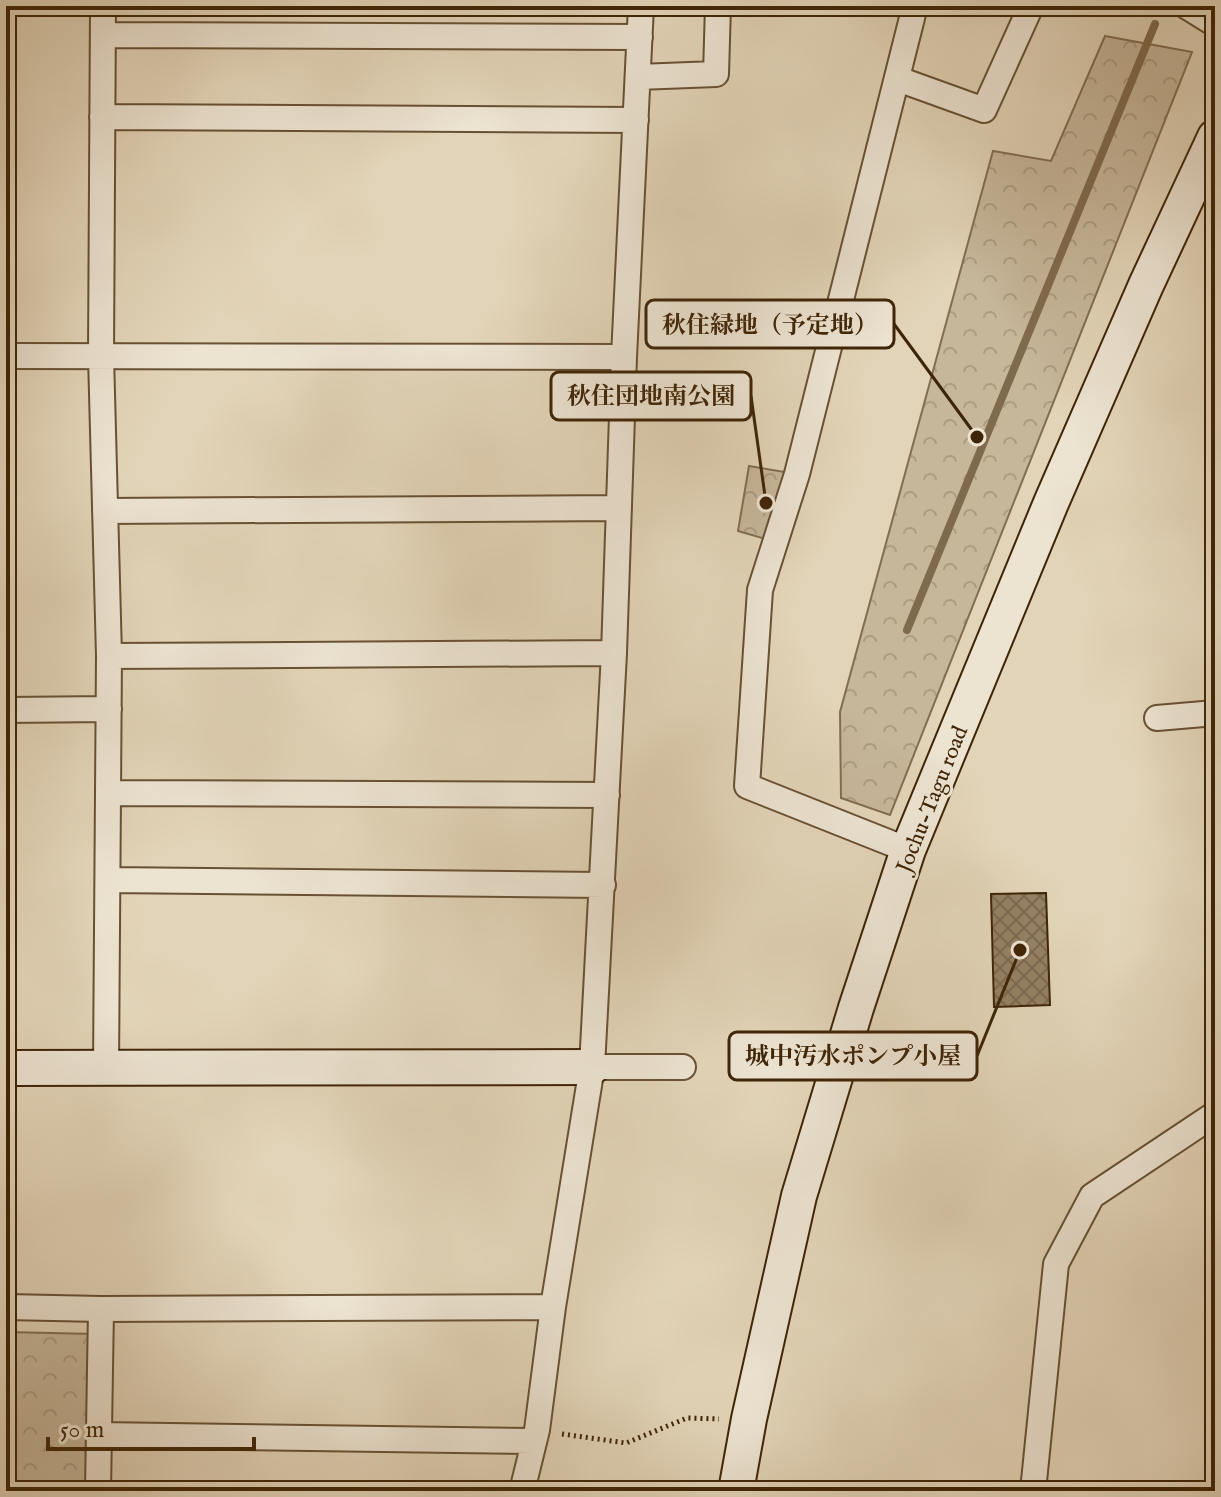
<svg xmlns="http://www.w3.org/2000/svg" width="1221" height="1497" viewBox="0 0 1221 1497" font-family="'IM FELL English','Noto Serif JP',serif">
  <defs>
    <pattern id="park-crowns" width="20" height="18" patternUnits="userSpaceOnUse" patternTransform="scale(2)"><rect width="20" height="18" fill="#c6b69a"/><path d="M2 6a3 3 0 1 1 6 0M12 15a3 3 0 1 1 6 0" fill="none" stroke="#ab9c83"/></pattern>
    <pattern id="building-cross-hatch" width="8" height="8" patternUnits="userSpaceOnUse" patternTransform="scale(2)"><rect width="8" height="8" fill="#948063"/><path d="M0 0l8 8M0 8l8-8" fill="none" stroke="#7a6950"/></pattern>
  </defs>
  <rect width="100%" height="100%" fill="#e2d4b8"/>
  <filter id="stains"><feTurbulence type="fractalNoise" baseFrequency=".0025" numOctaves="4"/><feColorMatrix values="0 0 0 0 .2 0 0 0 0 .09 0 0 0 0 .02 0 0 0 .5 -.17"/></filter>
  <radialGradient id="worn" r=".72"><stop offset=".6" stop-color="#630" stop-opacity="0"/><stop offset="1" stop-color="#630" stop-opacity=".3"/></radialGradient>
  <path fill="url(#park-crowns)" stroke="#826e50" stroke-width="2" d="M1105 36 1192 52 890 815 841 798 840 712 993 151 1051 161Z
    M749 466 797 474 776 542 738 531Z
    M6 1332 95 1334 93 1491H6Z"/>
  <g fill="none" stroke-linecap="round" stroke-linejoin="round">
    <path stroke="#806a4d" stroke-width="8" d="M907 630 1155 24"/>
  </g>
  <path fill="url(#building-cross-hatch)" stroke="#3f2507" stroke-width="2" d="M1046 893 1050 1005 994 1007 991 894Z"/>
  <g fill="none" stroke-linecap="round" stroke-linejoin="round">
    <defs>
      <path id="street" d="M103 6 101 356 109 656 106 1068
        M1186 6 1215 24
        M103 35 640 37
        M638 77 716 74 718 6
        M898 79 984 110 1031 6
        M102 117 636 120
        M6 356 624 357
        M105 511 619 508
        M109 656 614 653
        M6 710 109 709
        M1157 718 1215 713
        M108 793 607 795
        M908 850 747 786 760 590 797 474 915 6
        M108 880 603 885
        M592 1067H683
        M6 1307 101 1309 553 1307
        M99 1435 534 1441
        M98 1491 101 1309
        M522 1491 537 1430 553 1307 592 1067 614 653 624 357 641 6
        M1033 1491 1056 1264 1092 1196 1215 1114"/>
      <path id="secondary" d="M6 1068 592 1067
        M736 1491 749 1419 799 1196 856 1008 908 850 1051 503 1146 285 1215 137"/>
    </defs>
    <use href="#street" stroke="#685133" stroke-width="28"/>
    <use href="#secondary" stroke="#3f2507" stroke-width="38"/>
    <path stroke="#3f2507" stroke-width="5" stroke-dasharray="2 4" stroke-linecap="butt" d="M562 1434 626 1443 687 1418 719 1419"/>
    <use href="#street" stroke="#ece3d1" stroke-width="24"/>
    <use href="#secondary" stroke="#ece3d1" stroke-width="34"/>
  </g>
  <g text-anchor="middle" stroke-width="6" stroke-linejoin="round" paint-order="stroke">
    <g font-size="22" fill="#3f2507" stroke="#ece3d1">
      <text transform="translate(931 799) rotate(-68)" y="8">Jochu-Tagu road</text>
    </g>
  </g>
  <path fill="none" stroke="#3f2507" stroke-width="3" d="M977 437L894 324M766 503L751 396M1020 950L977 1056"/>
  <g fill="#3f2507" stroke="#ece3d1" stroke-width="3">
    <circle cx="977" cy="437" r="8"/>
    <circle cx="766" cy="503" r="8"/>
    <circle cx="1020" cy="950" r="8"/>
  </g>
  <g fill="#ece3d1" stroke="#3f2507" stroke-width="3">
    <rect x="646" y="300" width="248" height="48" rx="8"/>
    <rect x="551" y="372" width="200" height="48" rx="8"/>
    <rect x="729" y="1032" width="248" height="48" rx="8"/>
  </g>
  <g font-size="24" text-anchor="middle" font-weight="bold" fill="#3f2507">
    <text x="770" y="333">秋住緑地（予定地）</text>
    <text x="651" y="404">秋住団地南公園</text>
    <text x="853" y="1064">城中汚水ポンプ小屋</text>
  </g>
  <rect width="1221" height="1497" fill="none" stroke="#e2d4b8" stroke-width="32"/>
  <rect x="8" y="8" width="1205" height="1481" fill="none" stroke="#3f2507" stroke-width="4"/>
  <rect x="16" y="16" width="1189" height="1465" fill="none" stroke="#3f2507" stroke-width="2"/>
  <path d="M48 1437v12h206v-12" fill="none" stroke="#3f2507" stroke-width="4"/>
  <text x="60" y="1437" font-size="24" fill="#3f2507" stroke="#ece3d1" stroke-width="6" paint-order="stroke">50 m</text>
  <rect width="100%" height="100%" filter="url(#stains)"/>
  <rect width="100%" height="100%" fill="url(#worn)"/>
</svg>
